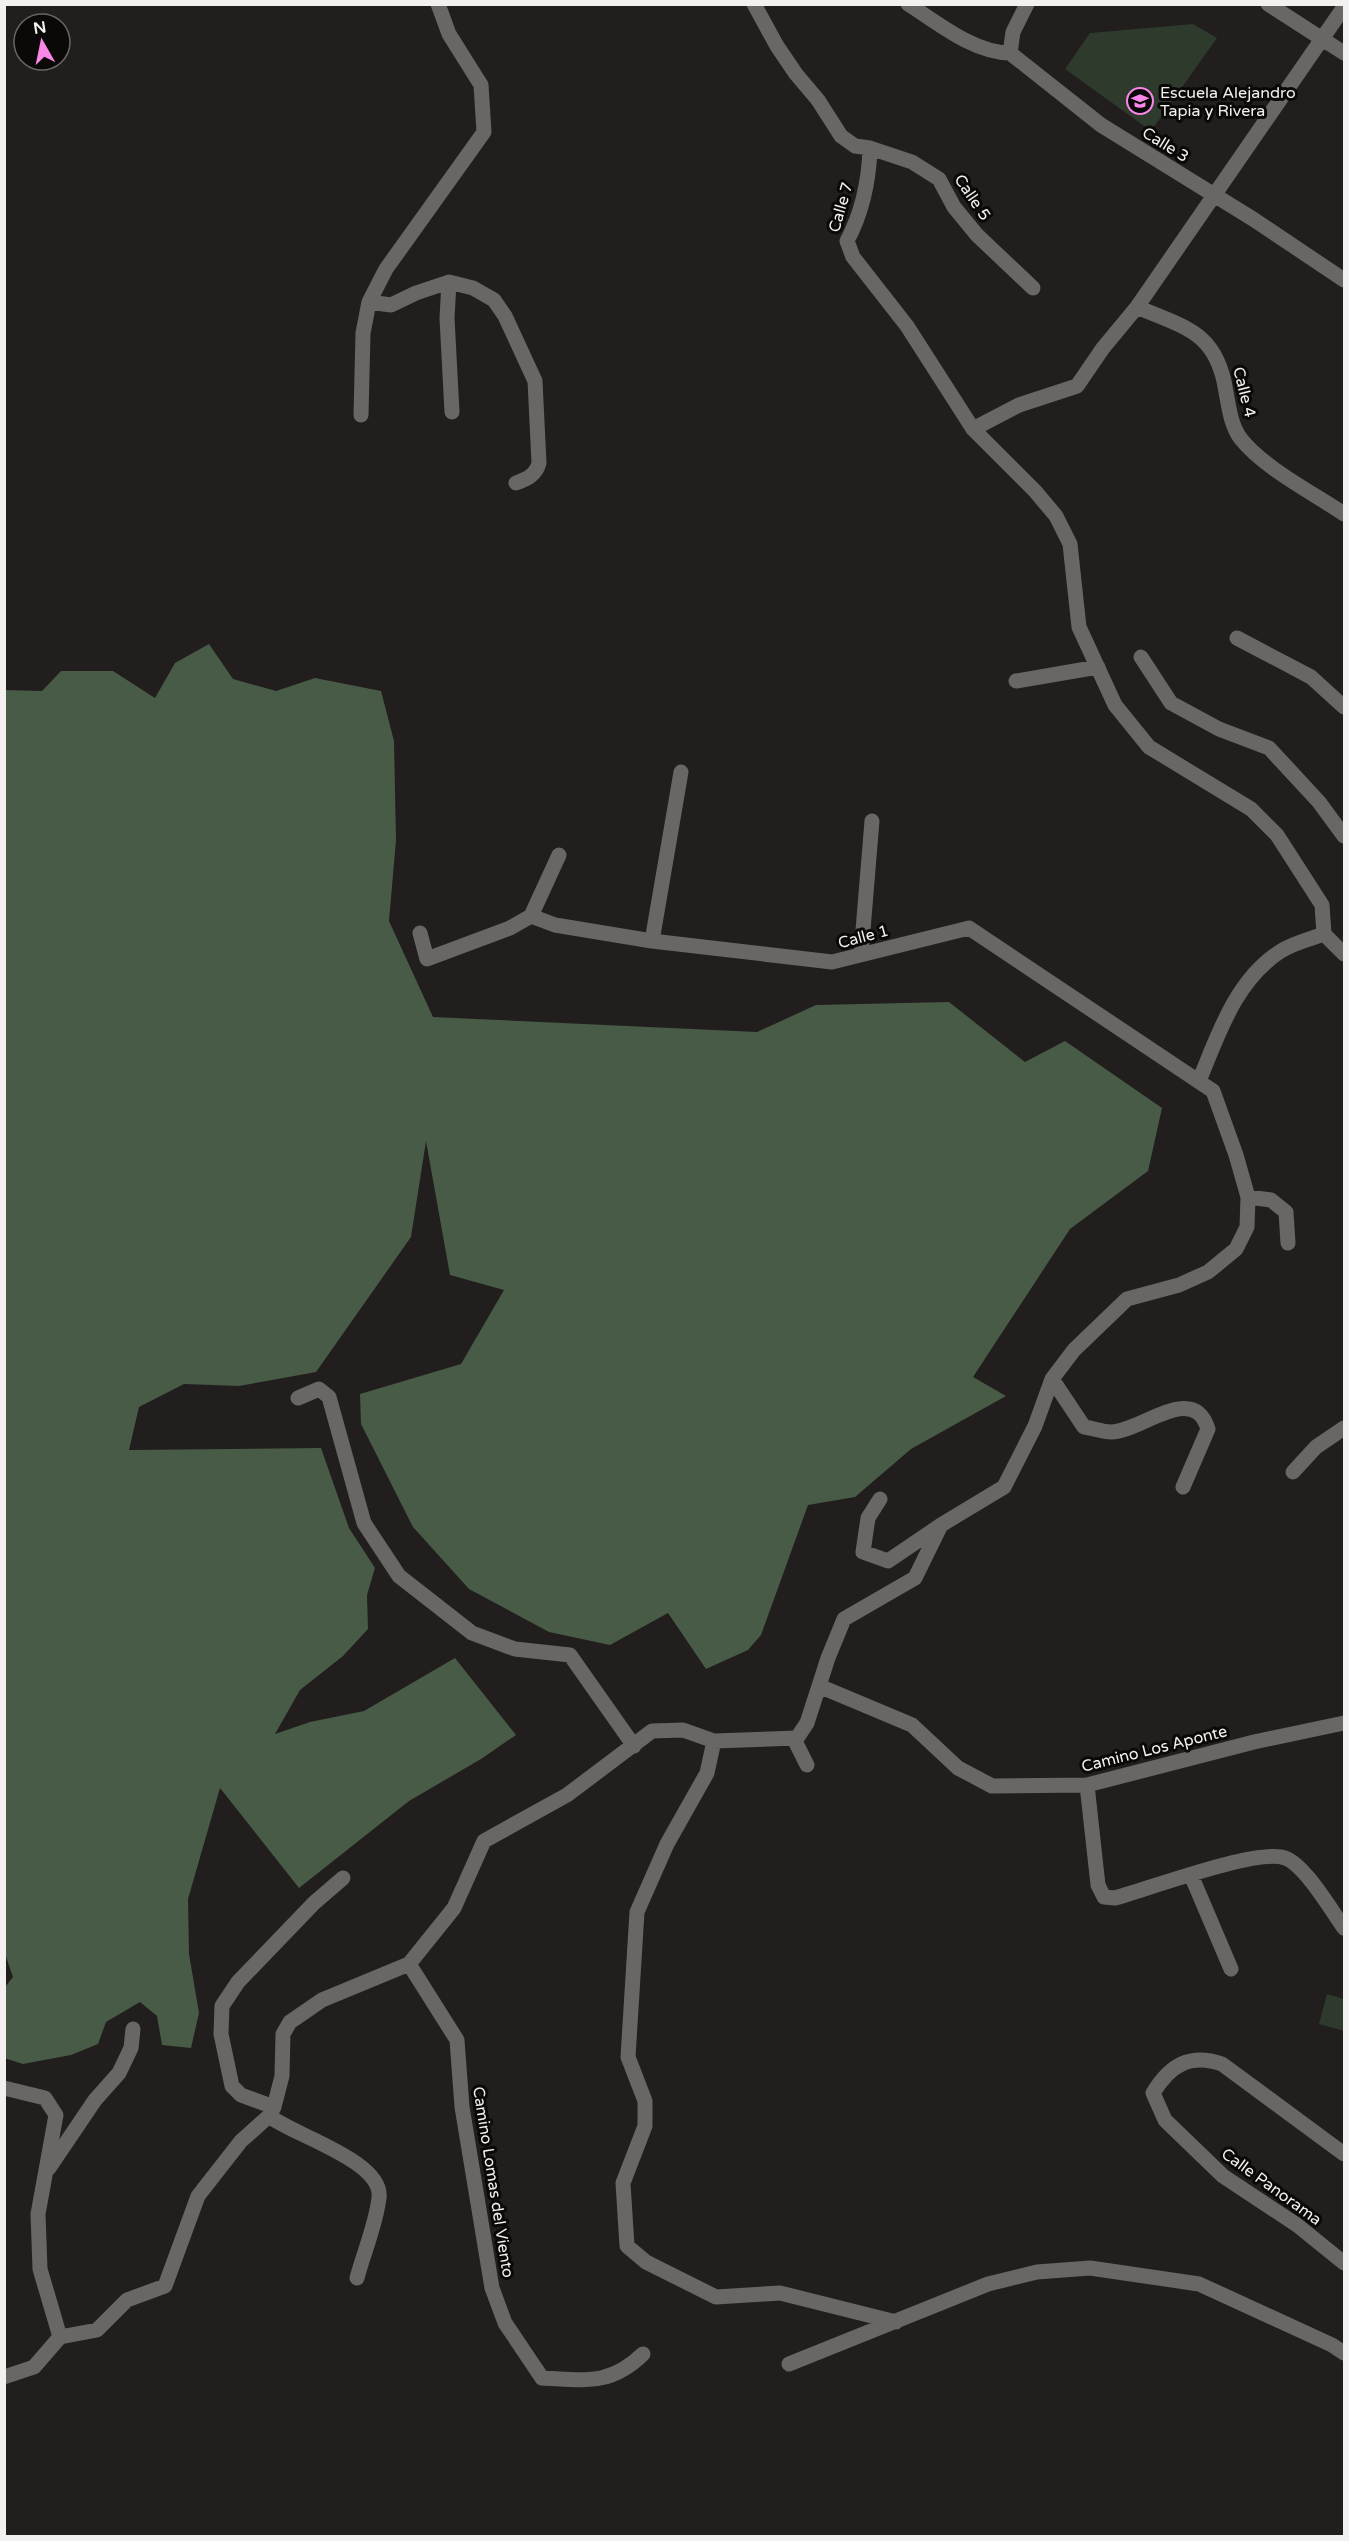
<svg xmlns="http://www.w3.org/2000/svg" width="1349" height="2541" viewBox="0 0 1349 2541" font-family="'Varela Round',sans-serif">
  <rect width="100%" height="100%" fill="#211e1d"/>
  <path fill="#2d3a2c" d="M1193 24 1217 38 1151 131 1065 69 1090 33Z
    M1327 1994 1344 1999V2031L1319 2024Z"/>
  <path fill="#475b46" d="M209 644 233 679 276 691 315 678 381 691 394 741 396 840 389 921 433 1017 757 1032 816 1005 949 1002 1025 1062 1065 1041 1162 1108 1148 1171 1070 1229 973 1377 1006 1396 911 1449 855 1497 808 1505 761 1635 748 1650 706 1669 668 1613 610 1645 549 1632 469 1589 413 1527 361 1424 360 1394 461 1364 504 1290 450 1275 426 1141 411 1237 316 1372 239 1386 184 1384 139 1407 129 1450 321 1448 349 1528 375 1568 367 1595 368 1629 343 1656 300 1690 275 1734 310 1722 364 1711 455 1658 516 1735 481 1759 409 1801 299 1888 220 1788 188 1899 189 1954 199 2013 191 2048 162 2045 157 2016 140 2002 106 2022 98 2044 71 2055 23 2064 4 2058 5 1987 13 1977 4 1951 5 690 42 691 61 671H113L155 698 175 663Z"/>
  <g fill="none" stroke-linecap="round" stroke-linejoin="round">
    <path stroke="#696665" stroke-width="15" d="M754 4 777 46 796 74 818 100 841 136 855 146 870 148 912 162 939 179 954 207 977 235 1033 288
      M908 4C938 23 974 53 1010 53L1101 125 1253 219 1344 280
      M1268 4 1344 53
      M1010 53 1013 32 1027 4
      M870 148C869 180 862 213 847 241L853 257 907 326 973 429 1035 491 1056 516 1070 544 1079 627 1115 705 1149 747 1251 809 1277 835 1322 905 1324 934 1344 954
      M449 282 447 318 452 412
      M369 302 391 305 416 293 449 282 473 288 494 300 505 316 535 381 539 463C536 475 527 479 516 483
      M1137 307C1186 328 1217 332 1226 392 1229 408 1231 426 1241 439 1264 468 1313 493 1344 514
      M361 415 363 333 369 302 386 269 484 132 481 85 449 34 438 4
      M973 429 1019 405 1077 386 1103 348 1137 307 1344 7
      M1237 638 1311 677 1344 707
      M1141 657 1171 703 1219 729 1269 748 1319 802 1344 836
      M1016 681 1098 667
      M531 916 559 855
      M652 941 681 772
      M861 954 872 821
      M1199 1081C1218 1035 1236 979 1281 951 1293 943 1310 939 1324 934
      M1248 1197 1271 1200 1286 1212 1288 1243
      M1052 1379 1084 1427C1092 1428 1103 1432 1111 1432 1141 1432 1193 1381 1208 1429L1183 1487
      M298 1398 319 1389 329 1397 364 1523 399 1576 472 1633 515 1649 570 1655 634 1746
      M1293 1472 1316 1447 1344 1428
      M880 1499 868 1518 863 1552 888 1561 941 1525
      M819 1686 912 1725 958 1768 992 1786 1087 1785 1254 1742 1344 1723
      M797 1738 796 1743 807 1765
      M714 1741 707 1773 667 1844 637 1912 628 2057 645 2101V2126L623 2183 627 2246 646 2262 716 2297 780 2293 896 2322
      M1087 1785 1098 1885 1104 1897 1115 1898C1148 1889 1257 1848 1285 1858 1305 1865 1331 1910 1344 1928
      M1191 1875 1231 1969
      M409 1964 457 2040 462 2107 492 2288 505 2323 542 2378C585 2380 610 2386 643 2354
      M4 2088 45 2098 56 2115 38 2214 40 2269 60 2337
      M274 2107 241 2095 232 2086 221 2034 222 2006 238 1982 314 1903 343 1878
      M269 2116C293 2135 384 2161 379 2198 376 2224 364 2252 357 2278
      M1344 2154 1222 2064C1190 2053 1170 2065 1153 2093L1165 2120 1223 2176 1297 2225 1344 2263
      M49 2168 95 2100 119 2073 131 2048 133 2029
      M789 2364 988 2284 1037 2272 1090 2268 1199 2284 1332 2345 1344 2353
      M4 2377 34 2367 60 2337 97 2330 127 2300 165 2286 198 2196 241 2141 269 2116 274 2107 282 2076 283 2034 290 2022 322 2000 409 1964 454 1908 484 1841 567 1795 652 1731 683 1730 714 1741 797 1738 807 1723 828 1658 844 1619 915 1578 941 1525 1004 1487 1035 1426 1052 1379 1074 1350 1127 1299 1179 1285 1208 1272 1236 1249 1247 1227 1248 1197 1236 1155 1213 1091 969 928 832 962 652 941 555 925 531 916 510 928 427 959 420 933"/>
  </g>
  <defs>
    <symbol id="school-ring" viewBox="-11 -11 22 22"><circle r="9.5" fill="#0a0908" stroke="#f987e8" stroke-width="1.5"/><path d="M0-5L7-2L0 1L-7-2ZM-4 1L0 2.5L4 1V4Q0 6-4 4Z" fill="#f987e8"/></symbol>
  </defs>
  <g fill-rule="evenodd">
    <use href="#school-ring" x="1125" y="86" width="30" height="30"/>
  </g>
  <g text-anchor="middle" stroke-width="6" stroke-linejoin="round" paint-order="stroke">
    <g font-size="16" fill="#f2f1f0" stroke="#0a0908" text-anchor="start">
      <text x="1160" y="98">Escuela Alejandro<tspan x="1160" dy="18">Tapia y Rivera</tspan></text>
    </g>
    <g font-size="16" fill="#f2f1f0" stroke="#0a0908">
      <text transform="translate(1166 144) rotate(32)" y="6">Calle 3</text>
      <text transform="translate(973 197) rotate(56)" y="6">Calle 5</text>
      <text transform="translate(840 207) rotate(-74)" y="6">Calle 7</text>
      <text transform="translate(1245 392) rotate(76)" y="6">Calle 4</text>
      <text transform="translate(863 936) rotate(-15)" y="6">Calle 1</text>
      <text transform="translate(1154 1748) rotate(-14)" y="6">Camino Los Aponte</text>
      <text transform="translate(494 2182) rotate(81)" y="6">Camino Lomas del Viento</text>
      <text transform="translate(1272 2186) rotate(36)" y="6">Calle Panorama</text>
    </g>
  </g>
  <rect width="1349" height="2541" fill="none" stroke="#f2f1f0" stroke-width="12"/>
  <g transform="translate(42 42) rotate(351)"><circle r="28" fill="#0a0908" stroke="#676665" stroke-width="1.5"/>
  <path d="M0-4.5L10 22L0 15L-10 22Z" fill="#f987e8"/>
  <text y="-9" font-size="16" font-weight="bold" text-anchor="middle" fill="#f2f1f0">N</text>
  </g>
</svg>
